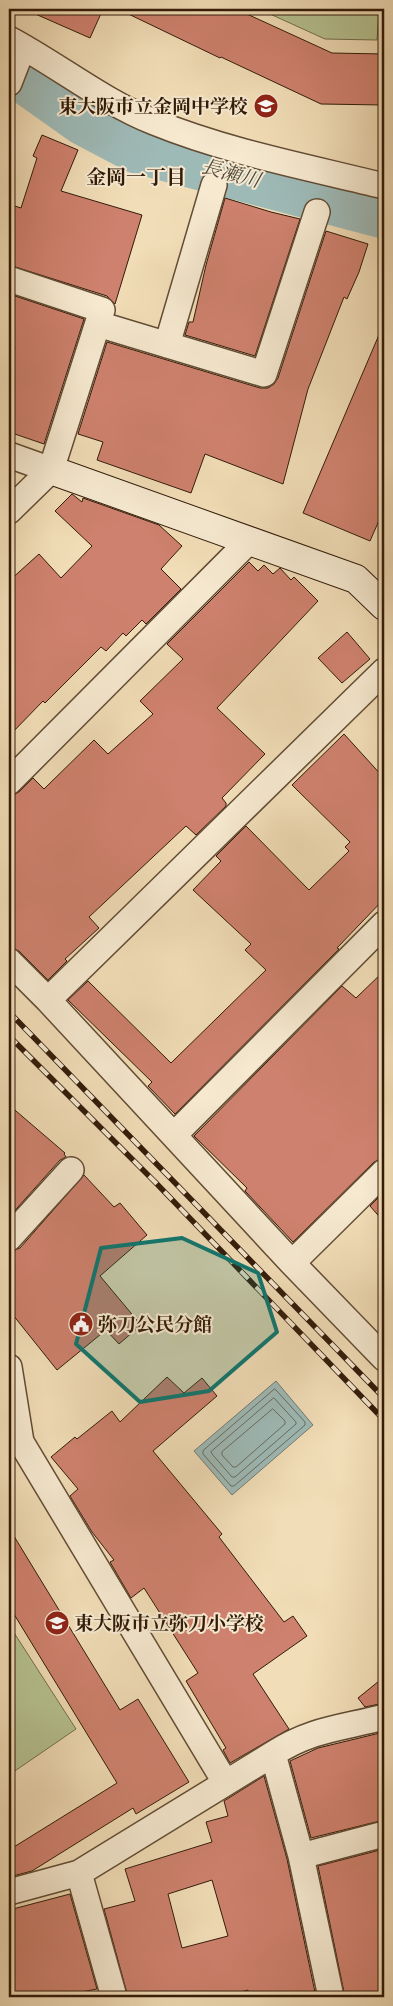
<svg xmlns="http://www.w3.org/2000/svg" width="393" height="2006" viewBox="0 0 393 2006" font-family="'IM FELL English','Noto Serif JP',serif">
  <rect width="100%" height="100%" fill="#f1ddb7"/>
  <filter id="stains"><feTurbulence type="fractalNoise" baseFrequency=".004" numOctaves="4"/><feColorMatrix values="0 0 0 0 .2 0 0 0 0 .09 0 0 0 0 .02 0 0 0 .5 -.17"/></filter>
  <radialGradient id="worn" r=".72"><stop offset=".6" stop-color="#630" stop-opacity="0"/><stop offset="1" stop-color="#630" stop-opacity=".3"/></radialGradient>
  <path fill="#b6c291" stroke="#746e4d" d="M259 9H379L377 40 325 39Z
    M9 1625 76 1729 9 1775Z"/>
  <path fill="#9ebab7" stroke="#737a71" d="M276 1381 313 1425 232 1495 194 1451Z"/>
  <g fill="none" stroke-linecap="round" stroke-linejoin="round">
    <path stroke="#686a60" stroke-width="1" d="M275 1389 305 1422V1425L234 1486H231L203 1454V1451Z
      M274 1398 296 1422V1424L235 1477H232L212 1454 211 1452Z
      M273 1409 285 1421V1424L236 1467H233L222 1455V1452Z"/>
    <path stroke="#9ebab7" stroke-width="51" d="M9 67 84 120 137 148 384 213"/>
  </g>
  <path fill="#ce816e" stroke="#321b09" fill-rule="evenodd" d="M24 9H103L90 38Z
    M118 9H236L332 53 384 54V105L321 104 221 57 220 58Z
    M42 135 78 150 61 191 142 215 115 304 107 296 9 265V204L21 208 37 158 33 156Z
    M225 198 271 212 300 219 255 356 185 335 189 322H193L206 265Z
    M326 231 368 244 359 272 347 299 344 297 308 389 283 484 205 454 191 493 97 460 103 442 78 434 107 342 260 388H268L274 384 278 378Z
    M9 294 84 319 44 444 9 432V366L15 347 9 345Z
    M384 323V509L370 541 303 513Z
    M72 494 82 502 83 498 159 525 182 546 161 569 181 589 146 624 142 620 126 636 123 633 106 651 101 647 45 703 43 701 9 736V581L39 554 61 578 92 546 55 511Z
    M249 562 258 571 264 565 273 574 280 568 291 580 294 577 318 601 217 708 265 754 222 798 226 803V806L196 835 186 826 89 917 99 928 65 959 67 961 48 980 19 951 9 947V797L19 792 33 778 44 789 94 740 108 754 153 714 140 701 183 659 167 644Z
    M347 632 370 659 342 683 318 658Z
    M344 734 384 778V899L337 948 339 949 175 1114 148 1086 152 1082 68 1000 88 981 171 1063 266 970 245 950 251 944 193 890 221 861 216 856 246 826 309 890 349 851 345 847 350 842 292 785Z
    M384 971V1158L374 1162 293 1242 245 1191 247 1188 194 1136 342 986 356 998Z
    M9 1105 65 1153 64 1154 66 1157 60 1160 9 1217Z
    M84 1175 114 1207 120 1203 147 1235 100 1276 141 1325 119 1344 106 1330 57 1370 9 1310V1252L20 1248Z
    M384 1192V1222L370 1206Z
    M167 1377 184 1393 202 1378 217 1396 153 1451 222 1534 219 1537 284 1622 293 1616 307 1636 253 1674 289 1729 230 1763 223 1750 226 1748 186 1681 198 1673 144 1588 131 1598 110 1562 114 1560 92 1532 70 1496 78 1489 51 1457 75 1437 77 1439 112 1411 120 1422Z
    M9 1528 120 1710 138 1699 189 1782 136 1814 133 1808 32 1871 9 1877V1850L117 1783 9 1606Z
    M384 1677V1703L365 1707 358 1698Z
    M384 1732V1820L311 1838 290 1761 318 1748Z
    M264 1776 287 1859 316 1997H249L248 1990 223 1997H128L104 1909 135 1901 125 1869 212 1842 206 1822 228 1816 224 1801ZM212 1880 228 1936 182 1948 168 1894Z
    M384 1849V1992L369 1997H345L318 1866Z
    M70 1894 97 1989 55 1997H53L52 1992 29 1997H13L9 1977V1910Z"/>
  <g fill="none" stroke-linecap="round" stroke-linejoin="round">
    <defs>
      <path id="street" d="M9 39C58 65 102 101 154 122 228 152 307 167 384 186
        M9 83 23 47
        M9 279 102 310 51 470 9 511
        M98 324 264 374 317 212
        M167 345 214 185
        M9 455 51 470
        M9 782 249 541
        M9 961 48 1000 292 1263 384 1358
        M48 1000 384 671
        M174 1135 384 924
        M9 1238 71 1170
        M292 1263 384 1172
        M9 1367 21 1442 225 1782
        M273 1754C311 1729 342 1728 384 1717
        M301 1856 384 1834
        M79 1873 114 1997
        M9 1892 79 1873 273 1754 301 1856 331 1997"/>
      <path id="secondary" d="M51 470 356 579 384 606"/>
    </defs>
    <use href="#street" stroke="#624c34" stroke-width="28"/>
    <use href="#secondary" stroke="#321b09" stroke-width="30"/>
    <use href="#street" stroke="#f6e9d0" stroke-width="25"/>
    <use href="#secondary" stroke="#f6e9d0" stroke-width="28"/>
    <defs>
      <path id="rail" d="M9 1012 384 1398
        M9 1036 156 1183 384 1420"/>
    </defs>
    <use href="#rail" stroke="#321b09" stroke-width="5.5"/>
    <use href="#rail" stroke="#f6e9d0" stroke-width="4" stroke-dasharray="11" stroke-linecap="butt"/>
  </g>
  <path fill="#0f766e" fill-opacity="0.2" stroke="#0f766e" stroke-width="4" stroke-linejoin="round" d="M182 1238 258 1273 277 1332 209 1391 140 1402 76 1344 101 1248Z"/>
  <defs>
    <symbol id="school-disc" viewBox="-11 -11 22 22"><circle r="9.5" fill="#8f2418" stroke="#f6e9d0"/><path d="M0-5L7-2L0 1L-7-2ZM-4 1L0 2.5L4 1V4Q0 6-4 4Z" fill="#fff"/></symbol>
    <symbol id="civic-disc" viewBox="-11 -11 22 22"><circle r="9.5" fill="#8f2418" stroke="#f6e9d0"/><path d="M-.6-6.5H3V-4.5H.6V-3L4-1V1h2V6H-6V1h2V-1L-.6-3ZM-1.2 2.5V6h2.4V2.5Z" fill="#fff"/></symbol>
  </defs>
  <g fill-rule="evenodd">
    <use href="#school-disc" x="252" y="92" width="28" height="28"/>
    <use href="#civic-disc" x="67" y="1310" width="28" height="28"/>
    <use href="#school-disc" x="43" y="1609" width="28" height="28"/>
  </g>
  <g text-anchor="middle" stroke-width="4" stroke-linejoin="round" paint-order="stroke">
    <g font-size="19" font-weight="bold" fill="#321b09" stroke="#f6e9d0" text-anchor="start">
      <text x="248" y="113" text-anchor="end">東大阪市立金岡中学校</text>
      <text x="98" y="1331">弥刀公民分館</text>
      <text x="74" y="1630">東大阪市立弥刀小学校</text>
    </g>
    <g font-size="20" font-style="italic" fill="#524b3d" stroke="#f6e9d0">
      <text transform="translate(231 173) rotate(15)" y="7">長瀬川</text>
    </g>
    <g font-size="20" font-weight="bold" fill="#321b09" stroke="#f6e9d0">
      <text x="136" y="184">金岡一丁目</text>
    </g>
  </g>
  <rect width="393" height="2006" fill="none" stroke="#f1ddb7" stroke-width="30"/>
  <rect x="10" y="10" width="373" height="1986" fill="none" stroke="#321b09" stroke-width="2.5"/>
  <rect x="15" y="15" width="363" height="1976" fill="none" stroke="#321b09"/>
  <rect width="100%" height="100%" filter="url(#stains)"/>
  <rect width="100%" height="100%" fill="url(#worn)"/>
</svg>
